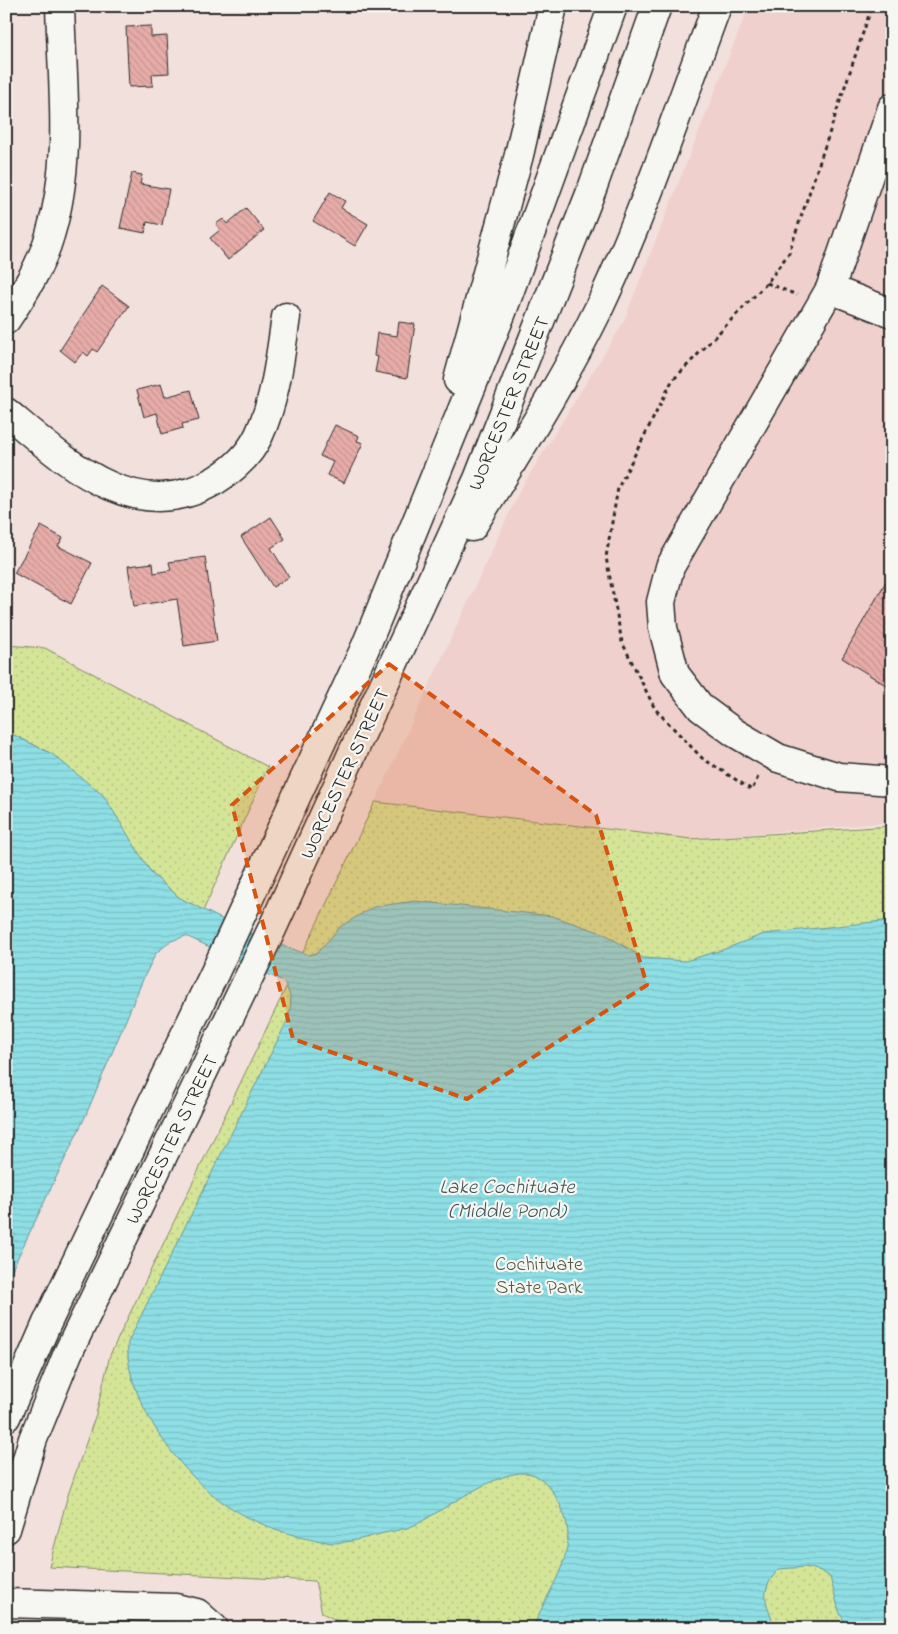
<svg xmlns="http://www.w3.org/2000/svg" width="898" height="1634" viewBox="0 0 898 1634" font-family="'Indie Flower',sans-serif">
  <defs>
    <pattern id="park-dots" width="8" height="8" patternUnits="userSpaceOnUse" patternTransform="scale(1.25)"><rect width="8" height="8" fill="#d5e598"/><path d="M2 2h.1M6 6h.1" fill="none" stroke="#b7c583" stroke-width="1.8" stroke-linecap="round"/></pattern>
    <pattern id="water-rules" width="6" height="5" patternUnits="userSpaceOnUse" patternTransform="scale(1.25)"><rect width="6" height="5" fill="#8edfe5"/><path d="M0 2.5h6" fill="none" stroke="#7bc0c5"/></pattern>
    <pattern id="building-back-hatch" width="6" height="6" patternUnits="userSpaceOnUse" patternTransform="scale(1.25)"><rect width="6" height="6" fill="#e7aca8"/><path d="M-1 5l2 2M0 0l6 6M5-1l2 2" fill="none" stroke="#c69491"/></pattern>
  </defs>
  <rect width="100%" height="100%" fill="#f2e0dc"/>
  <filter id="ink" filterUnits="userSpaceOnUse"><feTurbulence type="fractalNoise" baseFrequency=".02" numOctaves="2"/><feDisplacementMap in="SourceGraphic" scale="10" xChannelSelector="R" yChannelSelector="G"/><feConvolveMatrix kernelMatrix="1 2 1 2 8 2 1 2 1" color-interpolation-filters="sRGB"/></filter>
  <g filter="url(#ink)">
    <path fill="#efd0cc" d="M749 6H892V822L691 839 375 802 520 490 623 323Z"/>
    <path fill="url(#park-dots)" stroke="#808862" d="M6 645 45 648 268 767 203 911 180 898 152 874 129 840 52 754 6 731Z
      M375 802 691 839 892 826V1628H351L322 1613 315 1581 49 1567 67 1498 96 1414 110 1355Z"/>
    <path fill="url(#water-rules)" stroke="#66979b" d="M6 731 52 754 104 796 152 874 180 898 249 933 309 955 317 953 341 926 373 907 415 901 552 916 605 934 643 958 685 961 722 950 764 934 892 920V1628H847L839 1611 830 1577 821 1571 806 1567 779 1569C758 1592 766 1602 775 1628H533C551 1581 588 1546 554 1494 548 1484 538 1473 525 1473 497 1471 443 1510 417 1524 407 1529 394 1531 384 1533 368 1537 349 1543 332 1543 325 1542 316 1540 309 1538 260 1529 217 1505 184 1467 157 1436 124 1384 128 1342L288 1019C292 1004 292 995 283 981L186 936 171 941 156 953 144 977 85 1117 6 1282Z"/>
    <path fill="url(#building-back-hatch)" stroke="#2b2b2b" d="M151 26V37L167 36 169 73 152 74 153 86 129 87 126 27Z
      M132 173 142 175 140 184 169 189 162 225 147 222 145 233 120 228Z
      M330 192 345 201 341 208 368 224 355 246 313 221Z
      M246 208 264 230 228 260 210 238 220 230 216 224 223 219 227 224Z
      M102 286 129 306 97 352 93 349 88 356 83 352 75 362 60 350Z
      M399 322 415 324 407 378 375 372 378 357 374 356 377 333 397 336Z
      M161 384 165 397 191 390 199 420 182 424 183 428 162 434 157 413 144 417 137 390Z
      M335 425 359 436 357 441 363 443 344 483 327 475 333 462 320 456Z
      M271 517 285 539 271 548 289 577 273 587 241 537Z
      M41 526 63 538 58 546 92 563 71 604 14 573Z
      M205 557 217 641 184 646 177 599 134 606 128 566 153 563 154 573 171 570 169 562Z
      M892 571V689L842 658Z
      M123 1617 169 1620V1628H122Z"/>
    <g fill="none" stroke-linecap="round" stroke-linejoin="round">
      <defs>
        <path id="minor" d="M892 108 830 289 670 567 661 602 663 628 675 674 701 708 735 733 778 758 839 777 892 781
          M830 289 892 313
          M6 320C24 293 41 266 50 235 73 160 62 83 60 6
          M6 412C65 461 135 529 216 480 234 469 250 454 259 435 276 398 280 357 286 317
          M6 1603 176 1608 197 1613 214 1628"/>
        <path id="highway" d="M458 380 519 155 553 6
          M472 527C516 455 562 384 599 308 645 211 679 107 717 6
          M6 1417 47 1323 215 972 365 648 502 312 613 6
          M6 1529 33 1439 68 1353 272 929 478 479 592 189 657 6"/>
      </defs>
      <use href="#minor" stroke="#2b2b2b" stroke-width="31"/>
      <use href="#highway" stroke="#2b2b2b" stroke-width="31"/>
      <path stroke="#2b2b2b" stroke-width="3" stroke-dasharray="4 4" stroke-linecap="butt" d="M767 283 797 295
        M758 777 752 790 702 758 655 709 622 642 606 557 618 488 672 381 767 283 789 253 872 6"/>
      <use href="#minor" stroke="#f6f6f2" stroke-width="28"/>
      <use href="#highway" stroke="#f6f6f2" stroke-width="28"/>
    </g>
  </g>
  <path fill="#d5540f" fill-opacity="0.2" stroke="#d5540f" stroke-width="4" stroke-dasharray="10 6" stroke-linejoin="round" d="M389 664 596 815 647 985 467 1099 293 1039 232 805Z"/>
  <g text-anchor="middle" stroke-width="4.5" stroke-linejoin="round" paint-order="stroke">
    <g font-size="20" fill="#2b2b2b" stroke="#f6f6f2">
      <text transform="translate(508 403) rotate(-68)" y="7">WORCESTER STREET</text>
      <text transform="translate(344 773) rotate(-65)" y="7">WORCESTER STREET</text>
      <text transform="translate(171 1139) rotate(-64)" y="7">WORCESTER STREET</text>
    </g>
    <g font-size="20" fill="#565a46" stroke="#f6f6f2">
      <text x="539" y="1270">Cochituate<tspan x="539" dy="23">State Park</tspan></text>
    </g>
    <g font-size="21" font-style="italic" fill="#44585a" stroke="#f6f6f2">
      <text x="507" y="1193">Lake Cochituate<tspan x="507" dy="24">(Middle Pond)</tspan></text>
    </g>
  </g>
  <rect width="898" height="1634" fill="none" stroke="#f6f6f2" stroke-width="25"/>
  <rect x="12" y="12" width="873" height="1609" fill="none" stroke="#2b2b2b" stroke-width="2" filter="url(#ink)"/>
</svg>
